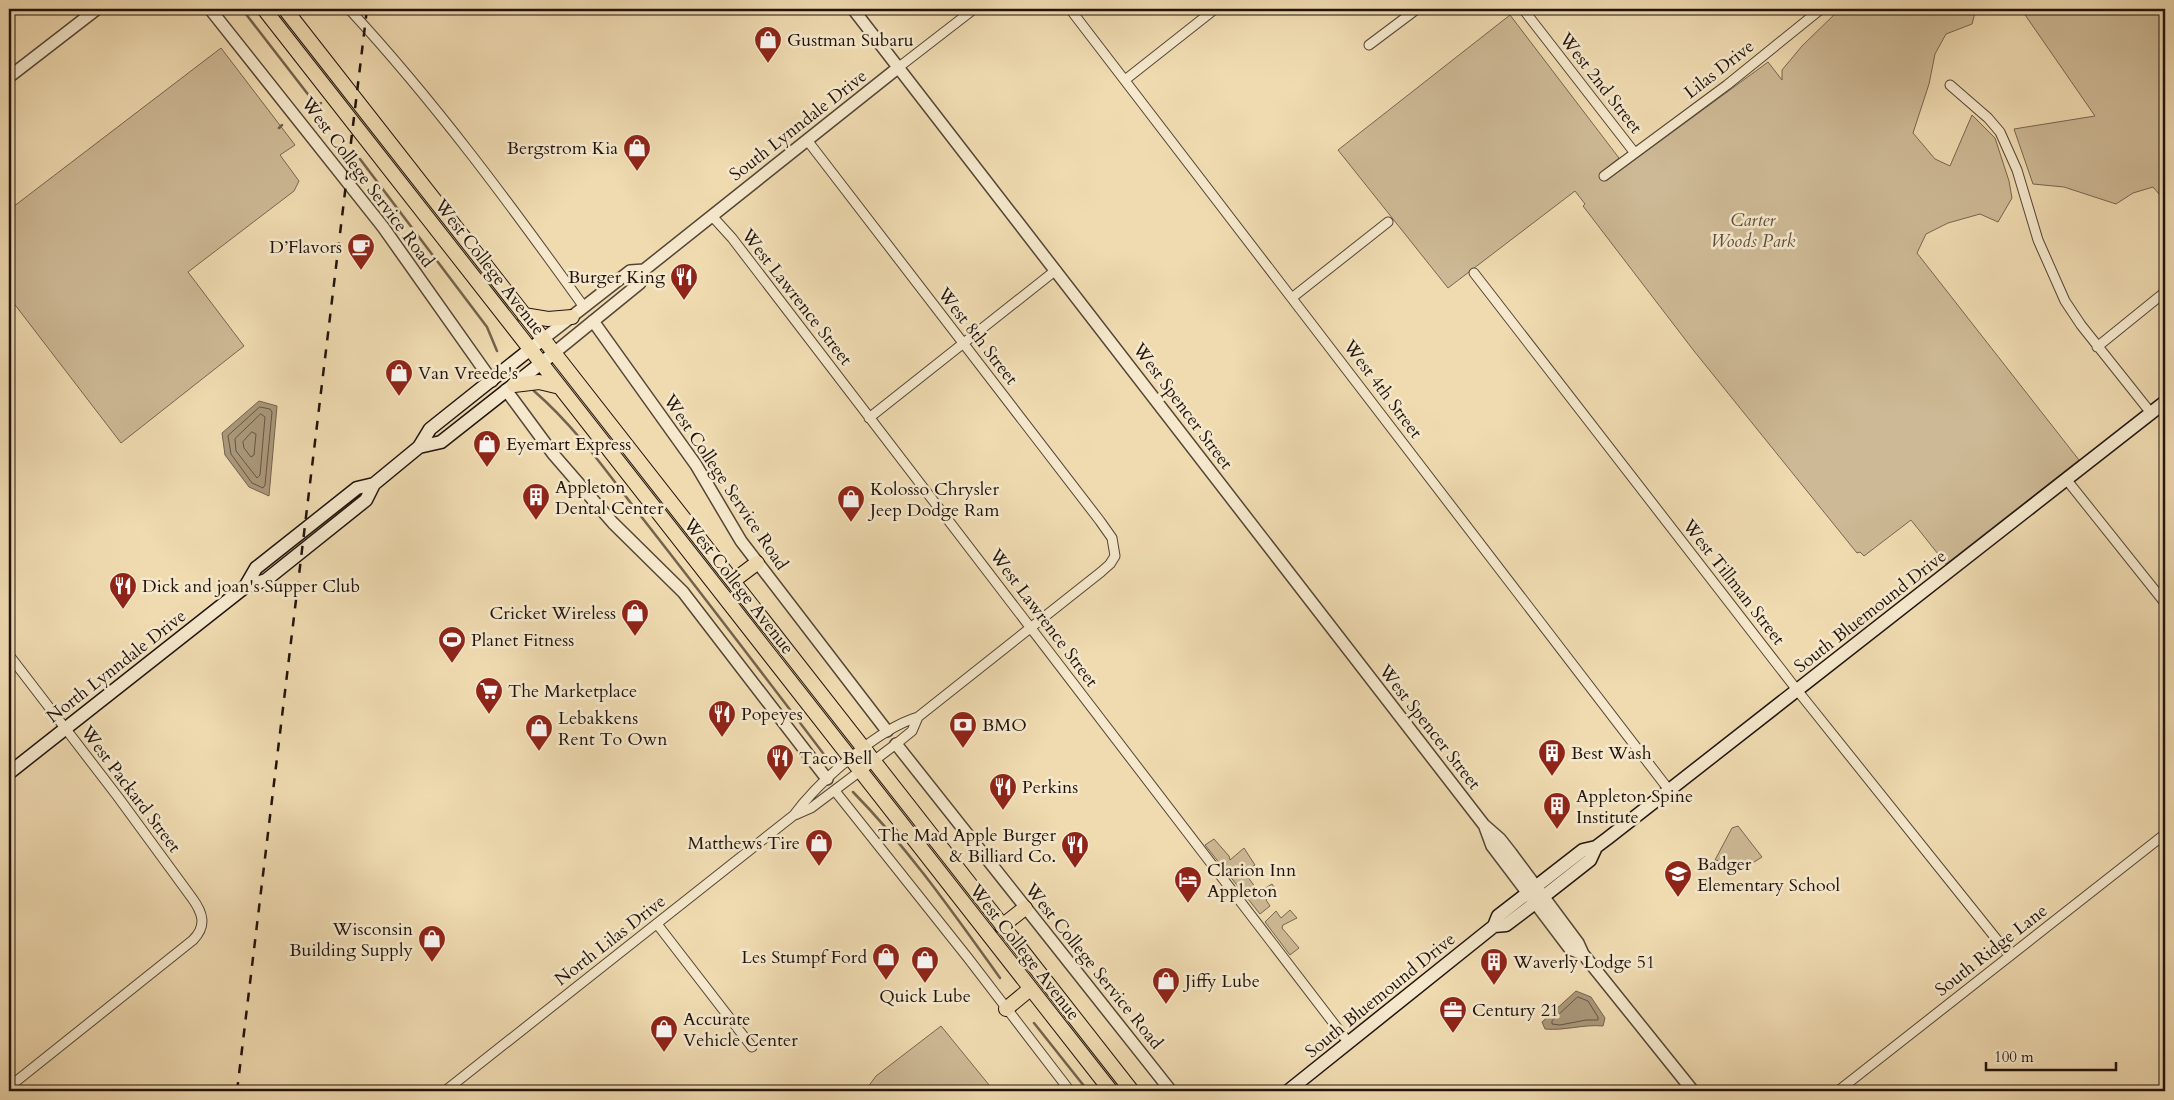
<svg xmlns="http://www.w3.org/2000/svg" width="2174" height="1100" viewBox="0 0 2174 1100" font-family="Cardo,serif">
  <rect width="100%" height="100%" fill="#f0dbb1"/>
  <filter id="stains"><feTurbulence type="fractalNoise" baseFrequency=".004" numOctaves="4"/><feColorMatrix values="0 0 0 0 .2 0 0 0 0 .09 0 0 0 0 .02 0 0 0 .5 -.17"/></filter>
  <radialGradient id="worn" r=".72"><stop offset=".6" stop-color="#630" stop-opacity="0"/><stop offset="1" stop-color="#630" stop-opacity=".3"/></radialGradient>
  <path fill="#cdb995" stroke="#766651" d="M1840 9H1976L1972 24 1946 34 1935 54 1929 84 1913 133 1935 159 1950 166 1972 115 1995 138 2009 181 2012 198 1998 222 1980 214 1948 223 1926 234 1917 253 2079 460 1946 564 1911 520 1864 556 1860 552 1857 553 1694 351 1583 206 1585 204 1575 191 1448 288 1338 150 1510 15 1619 158 1600 173 1606 181 1768 62 1782 80V70L1802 46Z
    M2021 9H2165V201L2153 187 2133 193 2116 204 2064 187 2033 184 2014 129 2095 116Z
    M221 48 295 145 280 155 299 181 294 191 188 272 244 346 121 443 9 297V210Z
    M1738 826 1762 857 1740 871 1734 864 1715 860 1732 828Z
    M1214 839 1229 856 1230 860 1244 848 1255 865 1244 872 1259 892 1272 884 1277 891 1266 900 1270 906 1260 914 1205 845Z
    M1290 910 1297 918 1283 925 1282 928 1299 948 1290 955 1265 922 1276 911 1281 918Z
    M941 1026 994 1091H865L876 1076Z"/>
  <path fill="#a99779" stroke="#72624e" d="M259 401 277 406 269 496 249 487 225 455 222 433Z
    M1576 991 1591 997 1605 1018 1603 1026C1583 1024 1565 1031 1545 1029L1542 1022Z"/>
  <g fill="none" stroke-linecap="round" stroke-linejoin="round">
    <path stroke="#645543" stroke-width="1" d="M260 407 270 409 272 412 265 485 263 488 252 483 231 454 228 436Z
      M261 414 265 417 260 475 257 478 236 451 235 439Z
      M252 432 256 434 254 455 251 457 244 448 243 442Z
      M1578 997 1588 1001 1598 1017V1020H1586L1560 1025 1552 1024V1021Z"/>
    <path stroke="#72624e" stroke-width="2.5" d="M242 9 317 106
      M308 114 321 103
      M279 128 282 125
      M360 159 487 327 497 351
      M534 391C578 429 611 478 647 524 708 602 769 682 829 761
      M853 792C908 848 954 914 1000 978
      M1034 1023 1088 1091"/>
    <defs>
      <path id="minor" d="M349 9C435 102 510 204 584 307
        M1070 9 1669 790
        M1523 9 1634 152
        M1369 45 1417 9
        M899 67 974 9
        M1125 80 1215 9
        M1950 85 1988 118 2000 132 2017 170 2038 240 2065 301 2081 325 2151 413
        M1604 176 1727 85 1821 9
        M712 216 732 238 1348 1042
        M1474 273 1797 690 2010 956
        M1293 297 1388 222
        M2097 347 2165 292
        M869 418 1056 270
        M2066 479 2165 603
        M9 655 118 797 192 898C203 913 207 926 193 940L9 1087
        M835 791 968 958 1070 1091
        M795 815 811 808 896 744 912 731 918 717
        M657 924 752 1047
        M445 1091 794 815C819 781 878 729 918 717L1101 572 1110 564 1115 556 1112 538 1100 521 807 140
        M1838 1091 2165 834"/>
      <path id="tertiary" d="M210 9 383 227 492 381
        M853 9 1484 825 1500 839 1511 853 1578 943 1583 954 1693 1091
        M9 77 97 9
        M593 321 696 465 741 541 887 731
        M543 339 630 271 644 270
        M554 353 640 283 644 270 899 67
        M506 390 554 455 613 523 683 592 827 779
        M896 744 1171 1091
        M1485 827 1492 846 1570 949 1583 954"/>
      <path id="secondary" d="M419 447 441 442 554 353
        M245 587 266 580 366 500 374 484
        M9 773 245 587 256 568 357 488 374 484 419 447 430 429 543 339
        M1494 926 1506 925 1543 897 1590 860 1596 847
        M1288 1091 1494 926 1498 916 1583 850 1596 847 1608 838 2165 402"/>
      <path id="primary" d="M264 9 1111 1091
        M285 9 1132 1091
        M524 315 548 319 572 317
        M514 385 539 382 560 387
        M733 581 757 563
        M1002 926 1025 908
        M1006 1009 1030 989"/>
    </defs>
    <use href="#minor" stroke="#544536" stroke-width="11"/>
    <use href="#tertiary" stroke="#544536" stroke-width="14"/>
    <use href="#secondary" stroke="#20130d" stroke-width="15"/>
    <use href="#primary" stroke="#20130d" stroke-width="16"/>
    <use href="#minor" stroke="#f5e8cc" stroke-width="9"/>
    <use href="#tertiary" stroke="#f5e8cc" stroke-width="11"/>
    <use href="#secondary" stroke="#f5e8cc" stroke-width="12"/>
    <use href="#primary" stroke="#f0dbb1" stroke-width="14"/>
    <path stroke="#20130d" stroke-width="2.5" stroke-dasharray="9 9" stroke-linecap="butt" d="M237 1091 367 9"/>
  </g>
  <defs>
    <symbol id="shop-pin" viewBox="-11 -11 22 30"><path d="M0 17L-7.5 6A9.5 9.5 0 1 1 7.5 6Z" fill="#8f2418" stroke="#f5e8cc"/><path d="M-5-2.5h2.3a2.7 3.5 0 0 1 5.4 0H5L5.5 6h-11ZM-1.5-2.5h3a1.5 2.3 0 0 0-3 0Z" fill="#fff"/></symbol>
    <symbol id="cafe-pin" viewBox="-11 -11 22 30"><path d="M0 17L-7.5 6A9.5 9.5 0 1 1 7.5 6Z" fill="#8f2418" stroke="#f5e8cc"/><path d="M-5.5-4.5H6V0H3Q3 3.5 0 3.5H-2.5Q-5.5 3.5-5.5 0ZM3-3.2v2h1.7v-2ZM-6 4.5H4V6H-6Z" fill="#fff"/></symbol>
    <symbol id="restaurant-pin" viewBox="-11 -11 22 30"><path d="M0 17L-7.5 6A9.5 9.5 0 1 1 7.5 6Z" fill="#8f2418" stroke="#f5e8cc"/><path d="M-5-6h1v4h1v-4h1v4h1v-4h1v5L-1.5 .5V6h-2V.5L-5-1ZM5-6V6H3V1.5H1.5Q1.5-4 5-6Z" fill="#fff"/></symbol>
    <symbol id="building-pin" viewBox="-11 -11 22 30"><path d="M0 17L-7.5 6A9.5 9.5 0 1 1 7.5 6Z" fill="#8f2418" stroke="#f5e8cc"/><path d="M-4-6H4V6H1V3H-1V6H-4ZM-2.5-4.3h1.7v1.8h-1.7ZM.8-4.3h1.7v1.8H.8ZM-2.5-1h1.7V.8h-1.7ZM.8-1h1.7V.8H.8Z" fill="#fff"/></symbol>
    <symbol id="stadium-pin" viewBox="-11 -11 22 30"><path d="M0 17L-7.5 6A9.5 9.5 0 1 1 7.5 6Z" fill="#8f2418" stroke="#f5e8cc"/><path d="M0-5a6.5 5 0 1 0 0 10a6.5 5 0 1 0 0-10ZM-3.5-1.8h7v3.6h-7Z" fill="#fff"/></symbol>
    <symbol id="supermarket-pin" viewBox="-11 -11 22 30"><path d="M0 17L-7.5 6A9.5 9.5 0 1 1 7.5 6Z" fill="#8f2418" stroke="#f5e8cc"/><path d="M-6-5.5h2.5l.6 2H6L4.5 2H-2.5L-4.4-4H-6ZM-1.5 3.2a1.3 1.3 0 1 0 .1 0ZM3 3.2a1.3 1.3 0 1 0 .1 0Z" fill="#fff"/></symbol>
    <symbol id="bank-pin" viewBox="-11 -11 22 30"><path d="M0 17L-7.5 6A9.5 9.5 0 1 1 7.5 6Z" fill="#8f2418" stroke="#f5e8cc"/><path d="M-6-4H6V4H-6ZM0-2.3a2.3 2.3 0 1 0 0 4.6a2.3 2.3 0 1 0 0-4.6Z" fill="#fff"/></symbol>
    <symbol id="school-pin" viewBox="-11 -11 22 30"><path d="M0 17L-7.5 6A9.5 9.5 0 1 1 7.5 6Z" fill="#8f2418" stroke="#f5e8cc"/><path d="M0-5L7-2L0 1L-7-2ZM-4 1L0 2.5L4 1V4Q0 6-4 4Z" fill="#fff"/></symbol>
    <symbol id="hotel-pin" viewBox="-11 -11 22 30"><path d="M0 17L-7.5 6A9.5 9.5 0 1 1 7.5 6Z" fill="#8f2418" stroke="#f5e8cc"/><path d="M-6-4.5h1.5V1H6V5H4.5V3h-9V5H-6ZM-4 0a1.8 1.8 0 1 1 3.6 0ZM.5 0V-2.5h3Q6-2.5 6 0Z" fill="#fff"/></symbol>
    <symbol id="office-pin" viewBox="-11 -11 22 30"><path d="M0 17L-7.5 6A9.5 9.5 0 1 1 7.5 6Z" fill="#8f2418" stroke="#f5e8cc"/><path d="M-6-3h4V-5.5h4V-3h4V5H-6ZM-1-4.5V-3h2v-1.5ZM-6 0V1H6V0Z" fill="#fff"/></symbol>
  </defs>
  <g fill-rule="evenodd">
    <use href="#shop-pin" x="752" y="24" width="32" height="43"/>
    <use href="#shop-pin" x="621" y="132" width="32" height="43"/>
    <use href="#cafe-pin" x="345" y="231" width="32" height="43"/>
    <use href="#restaurant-pin" x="668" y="261" width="32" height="43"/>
    <use href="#shop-pin" x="383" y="357" width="32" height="43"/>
    <use href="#shop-pin" x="471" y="428" width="32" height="43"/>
    <use href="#building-pin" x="520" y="481" width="32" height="43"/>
    <use href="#shop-pin" x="835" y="483" width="32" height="43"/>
    <use href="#restaurant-pin" x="107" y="570" width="32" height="43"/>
    <use href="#shop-pin" x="619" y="597" width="32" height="43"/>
    <use href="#stadium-pin" x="436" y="624" width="32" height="43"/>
    <use href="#supermarket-pin" x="473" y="675" width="32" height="43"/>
    <use href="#restaurant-pin" x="706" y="698" width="32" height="43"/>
    <use href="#bank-pin" x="947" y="709" width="32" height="43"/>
    <use href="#shop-pin" x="523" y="712" width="32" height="43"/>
    <use href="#building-pin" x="1536" y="737" width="32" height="43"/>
    <use href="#restaurant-pin" x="764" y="742" width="32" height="43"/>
    <use href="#restaurant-pin" x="987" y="771" width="32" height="43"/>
    <use href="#building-pin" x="1541" y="790" width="32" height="43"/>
    <use href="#shop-pin" x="803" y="827" width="32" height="43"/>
    <use href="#restaurant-pin" x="1059" y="829" width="32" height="43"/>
    <use href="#school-pin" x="1662" y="858" width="32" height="43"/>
    <use href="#hotel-pin" x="1172" y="864" width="32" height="43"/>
    <use href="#shop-pin" x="416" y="923" width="32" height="43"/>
    <use href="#shop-pin" x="870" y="941" width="32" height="43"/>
    <use href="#shop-pin" x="909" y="944" width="32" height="43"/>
    <use href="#building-pin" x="1478" y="946" width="32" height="43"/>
    <use href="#shop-pin" x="1150" y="965" width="32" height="43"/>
    <use href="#office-pin" x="1437" y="994" width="32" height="43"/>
    <use href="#shop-pin" x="648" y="1013" width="32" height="43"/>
  </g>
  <g text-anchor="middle" stroke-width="5" stroke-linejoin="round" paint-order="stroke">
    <g font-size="18" fill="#20130d" stroke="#f5e8cc" text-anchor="start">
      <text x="787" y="46">Gustman Subaru</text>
      <text x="618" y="154" text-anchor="end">Bergstrom Kia</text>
      <text x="342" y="253" text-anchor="end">D’Flavors</text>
      <text x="665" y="283" text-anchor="end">Burger King</text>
      <text x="418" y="379">Van Vreede's</text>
      <text x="506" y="450">Eyemart Express</text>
      <text x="555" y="493">Appleton<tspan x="555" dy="21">Dental Center</tspan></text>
      <text x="870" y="495">Kolosso Chrysler<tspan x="870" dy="21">Jeep Dodge Ram</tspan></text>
      <text x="142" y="592">Dick and joan's Supper Club</text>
      <text x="616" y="619" text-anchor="end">Cricket Wireless</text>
      <text x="471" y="646">Planet Fitness</text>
      <text x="508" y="697">The Marketplace</text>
      <text x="741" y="720">Popeyes</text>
      <text x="558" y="724">Lebakkens<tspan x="558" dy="21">Rent To Own</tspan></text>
      <text x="982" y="731">BMO</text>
      <text x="1571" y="759">Best Wash</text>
      <text x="799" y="764">Taco Bell</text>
      <text x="1022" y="793">Perkins</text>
      <text x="1576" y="802">Appleton Spine<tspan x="1576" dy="21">Institute</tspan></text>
      <text x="1056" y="841" text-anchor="end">The Mad Apple Burger<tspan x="1056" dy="21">&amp; Billiard Co.</tspan></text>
      <text x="800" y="849" text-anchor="end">Matthews Tire</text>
      <text x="1697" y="870">Badger<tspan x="1697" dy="21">Elementary School</tspan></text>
      <text x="1207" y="876">Clarion Inn<tspan x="1207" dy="21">Appleton</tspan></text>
      <text x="413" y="935" text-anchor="end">Wisconsin<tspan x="413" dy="21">Building Supply</tspan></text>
      <text x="867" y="963" text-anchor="end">Les Stumpf Ford</text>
      <text x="1513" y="968">Waverly Lodge 51</text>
      <text x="1185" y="987">Jiffy Lube</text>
      <text x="925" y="1002" text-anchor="middle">Quick Lube</text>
      <text x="1472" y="1016">Century 21</text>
      <text x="683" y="1025">Accurate<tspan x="683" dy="21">Vehicle Center</tspan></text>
    </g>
    <g font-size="18" fill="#20130d" stroke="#f5e8cc">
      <text transform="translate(1719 69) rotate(-38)" y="6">Lilas Drive</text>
      <text transform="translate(1601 83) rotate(52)" y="6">West 2nd Street</text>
      <text transform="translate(798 125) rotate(-38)" y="6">South Lynndale Drive</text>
      <text transform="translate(368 182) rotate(53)" y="6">West College Service Road</text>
      <text transform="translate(490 267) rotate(52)" y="6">West College Avenue</text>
      <text transform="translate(797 297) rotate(52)" y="6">West Lawrence Street</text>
      <text transform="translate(978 336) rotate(52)" y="6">West 8th Street</text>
      <text transform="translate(1383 389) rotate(53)" y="6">West 4th Street</text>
      <text transform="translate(1183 406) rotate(53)" y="6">West Spencer Street</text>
      <text transform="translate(726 482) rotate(56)" y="6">West College Service Road</text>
      <text transform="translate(1734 582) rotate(52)" y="6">West Tillman Street</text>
      <text transform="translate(739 586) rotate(52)" y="6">West College Avenue</text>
      <text transform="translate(1870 611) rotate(-38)" y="6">South Bluemound Drive</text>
      <text transform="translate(1044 618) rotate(53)" y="6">West Lawrence Street</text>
      <text transform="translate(116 666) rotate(-38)" y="6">North Lynndale Drive</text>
      <text transform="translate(1430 727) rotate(52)" y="6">West Spencer Street</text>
      <text transform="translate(131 789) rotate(53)" y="6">West Packard Street</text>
      <text transform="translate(610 940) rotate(-38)" y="6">North Lilas Drive</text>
      <text transform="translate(1991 950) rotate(-38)" y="6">South Ridge Lane</text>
      <text transform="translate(1025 952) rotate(52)" y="6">West College Avenue</text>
      <text transform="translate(1094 966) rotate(51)" y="6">West College Service Road</text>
      <text transform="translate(1380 995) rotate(-39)" y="6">South Bluemound Drive</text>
    </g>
    <g font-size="18" font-style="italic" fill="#5d4d3d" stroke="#f5e8cc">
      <text x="1753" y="226">Carter<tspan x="1753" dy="21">Woods Park</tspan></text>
    </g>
  </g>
  <rect width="2174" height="1100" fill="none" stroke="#f0dbb1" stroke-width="30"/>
  <rect x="10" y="10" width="2154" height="1080" fill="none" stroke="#20130d" stroke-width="2.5"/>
  <rect x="15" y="15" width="2144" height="1070" fill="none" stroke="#20130d"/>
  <path d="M1986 1062v8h130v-8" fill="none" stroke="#20130d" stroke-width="2.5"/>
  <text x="1994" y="1062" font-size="15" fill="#20130d" stroke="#f5e8cc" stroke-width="4" paint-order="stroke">100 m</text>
  <rect width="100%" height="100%" filter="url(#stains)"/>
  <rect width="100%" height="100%" fill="url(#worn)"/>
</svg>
